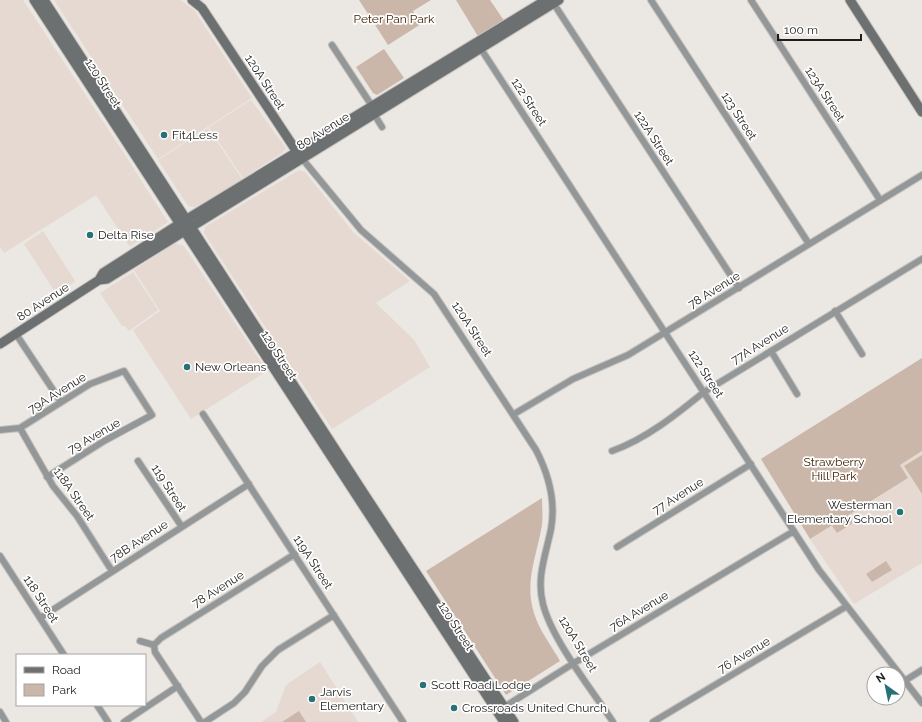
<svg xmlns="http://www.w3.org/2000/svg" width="922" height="722" viewBox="0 0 922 722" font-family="Raleway,sans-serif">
  <rect width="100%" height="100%" fill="#ebe7e3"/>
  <path fill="#e5d9d1" d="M0 0H23L135 170 126 176 135 171 168 222 130 247 96 195 4 253 0 247Z
    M54 0H180L194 10 252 98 158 159Z
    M251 100 286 148 282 153 243 178 209 127Z
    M208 128 242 179 195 207 188 206 158 160Z
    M299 170 305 172 353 232 410 281 376 303 414 340 430 367 332 429 204 233 205 227Z
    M43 231 75 281 57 295 24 244Z
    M175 243 184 246 267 371 191 419 133 330 160 311 134 270Z
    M133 272 158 310 129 331 125 326H122L100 293Z
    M922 451V563L854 604 810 539 908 478 900 465Z
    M320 662 358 722H261L276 712 286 685Z"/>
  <path fill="#cbb7a9" d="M359 0H431L413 11 421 24 388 45Z
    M456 0H490L505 22 479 38Z
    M384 49 404 78 377 95 373 93 356 67Z
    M922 358V451L900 465 908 478 810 539 761 459Z
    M922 455V494L904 466Z
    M542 498C542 507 543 516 542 525 537 555 524 582 534 613 539 630 551 645 560 661L506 695 426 571Z
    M849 516 853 523 837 533 832 526Z
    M886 561 892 570 872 582 866 574Z
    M299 711 306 722H282Z"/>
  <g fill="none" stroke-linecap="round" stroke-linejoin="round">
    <defs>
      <path id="street" d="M651 0 809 244
        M751 0 880 200
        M552 1 739 288
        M332 45 372 106
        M481 49 819 570 922 703
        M374 114 382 127
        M300 156 361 230 434 294 536 450C549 475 556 501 551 529 546 554 536 578 543 604 552 640 592 690 613 722
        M835 311 862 354
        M16 334 61 402
        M771 351 797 394
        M203 414 403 722
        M514 414 573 379 628 355 922 175
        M20 428 53 486 77 516 112 571
        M0 430 20 428 90 384 124 371 152 415 104 441 47 477
        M612 451C646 439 677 414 704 392L922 259
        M138 461 182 527
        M617 547 751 464
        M0 556 64 655
        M40 618 249 484
        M140 641 154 645
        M154 645 161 638 295 554
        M154 645 155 652 201 722
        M906 680 922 670
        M97 705 108 722
        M501 709 574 663 794 531
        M0 712 6 722
        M124 722 178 686
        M205 722 234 703 245 692 262 666 278 650 334 615
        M653 722 847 606"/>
      <path id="secondary" d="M34 0 504 722
        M44 0 361 489 514 722
        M192 0 202 8 297 152
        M850 0 922 112
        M99 280 103 273 187 219 546 0
        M0 344 99 280 107 279 559 0"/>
    </defs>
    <use href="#street" stroke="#c6c2bf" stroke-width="8"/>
    <use href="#secondary" stroke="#c6c2bf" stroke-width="11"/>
    <use href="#street" stroke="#949797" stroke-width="6"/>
    <use href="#secondary" stroke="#6c7070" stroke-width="9"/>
  </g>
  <g fill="#277274" stroke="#fff" stroke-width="1.5">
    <circle cx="164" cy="135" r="4"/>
    <circle cx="90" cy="235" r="4"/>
    <circle cx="187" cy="367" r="4"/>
    <circle cx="900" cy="512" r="4"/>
    <circle cx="423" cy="685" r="4"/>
    <circle cx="312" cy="699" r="4"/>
    <circle cx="454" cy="708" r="4"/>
  </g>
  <g text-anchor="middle" stroke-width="3.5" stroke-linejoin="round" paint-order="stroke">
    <g font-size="12" fill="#3f2107" stroke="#fff">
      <text x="394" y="23">Peter Pan Park</text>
      <text x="834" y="466">Strawberry<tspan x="834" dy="14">Hill Park</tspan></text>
    </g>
    <g font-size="12" fill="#1d1c1a" stroke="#fff">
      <text transform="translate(265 82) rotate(57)" y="4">120A Street</text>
      <text transform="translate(103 83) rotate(57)" y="4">120 Street</text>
      <text transform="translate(825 94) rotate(57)" y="4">123A Street</text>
      <text transform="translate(529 102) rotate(57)" y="4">122 Street</text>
      <text transform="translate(739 116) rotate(57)" y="4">123 Street</text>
      <text transform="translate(323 131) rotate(-32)" y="4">80 Avenue</text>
      <text transform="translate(654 138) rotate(57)" y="4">122A Street</text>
      <text transform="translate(714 290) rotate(-32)" y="4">78 Avenue</text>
      <text transform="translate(43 302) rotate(-33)" y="4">80 Avenue</text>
      <text transform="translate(472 329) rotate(57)" y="4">120A Street</text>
      <text transform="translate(760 344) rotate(-32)" y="4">77A Avenue</text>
      <text transform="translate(279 355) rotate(57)" y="4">120 Street</text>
      <text transform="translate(706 374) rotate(57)" y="4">122 Street</text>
      <text transform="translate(57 393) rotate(-32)" y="4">79A Avenue</text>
      <text transform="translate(94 436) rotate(-30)" y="4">79 Avenue</text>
      <text transform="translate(169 488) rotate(57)" y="4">119 Street</text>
      <text transform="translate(74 494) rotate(55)" y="4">118A Street</text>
      <text transform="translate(678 496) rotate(-32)" y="4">77 Avenue</text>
      <text transform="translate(139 541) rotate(-33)" y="4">78B Avenue</text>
      <text transform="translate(313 562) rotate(57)" y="4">119A Street</text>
      <text transform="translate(218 589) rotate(-32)" y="4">78 Avenue</text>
      <text transform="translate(41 599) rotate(57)" y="4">118 Street</text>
      <text transform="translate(639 611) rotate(-31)" y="4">76A Avenue</text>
      <text transform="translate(456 626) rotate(57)" y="4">120 Street</text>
      <text transform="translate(578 644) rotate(59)" y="4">120A Street</text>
      <text transform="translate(744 655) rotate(-31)" y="4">76 Avenue</text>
    </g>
    <g font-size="12" fill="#1d1c1a" stroke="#fff" text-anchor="start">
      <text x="172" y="139">Fit4Less</text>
      <text x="98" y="239">Delta Rise</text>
      <text x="195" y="371">New Orleans</text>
      <text x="892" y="509" text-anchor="end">Westerman<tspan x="892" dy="14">Elementary School</tspan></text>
      <text x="431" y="689">Scott Road Lodge</text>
      <text x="320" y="696">Jarvis<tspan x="320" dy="14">Elementary</tspan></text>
      <text x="462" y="712">Crossroads United Church</text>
    </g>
  </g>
  <rect x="16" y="654" width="130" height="52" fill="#ffffff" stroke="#a5a4a3"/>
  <rect x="24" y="667" width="20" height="6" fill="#6c7070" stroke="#a5a4a3"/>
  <text x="52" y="674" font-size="12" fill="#1d1c1a">Road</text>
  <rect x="24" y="684" width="20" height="12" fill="#cbb7a9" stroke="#a5a4a3"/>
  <text x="52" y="694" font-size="12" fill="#1d1c1a">Park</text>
  <g transform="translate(886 686) rotate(327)"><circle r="19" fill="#ffffff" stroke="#a5a4a3"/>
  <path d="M0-3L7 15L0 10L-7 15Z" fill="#277274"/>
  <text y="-6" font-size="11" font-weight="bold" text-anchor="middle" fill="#1d1c1a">N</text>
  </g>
  <path d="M778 34v6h83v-6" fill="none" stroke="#1d1c1a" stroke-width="2"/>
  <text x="784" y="34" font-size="12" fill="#1d1c1a" stroke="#ffffff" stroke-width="3" paint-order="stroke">100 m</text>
</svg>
